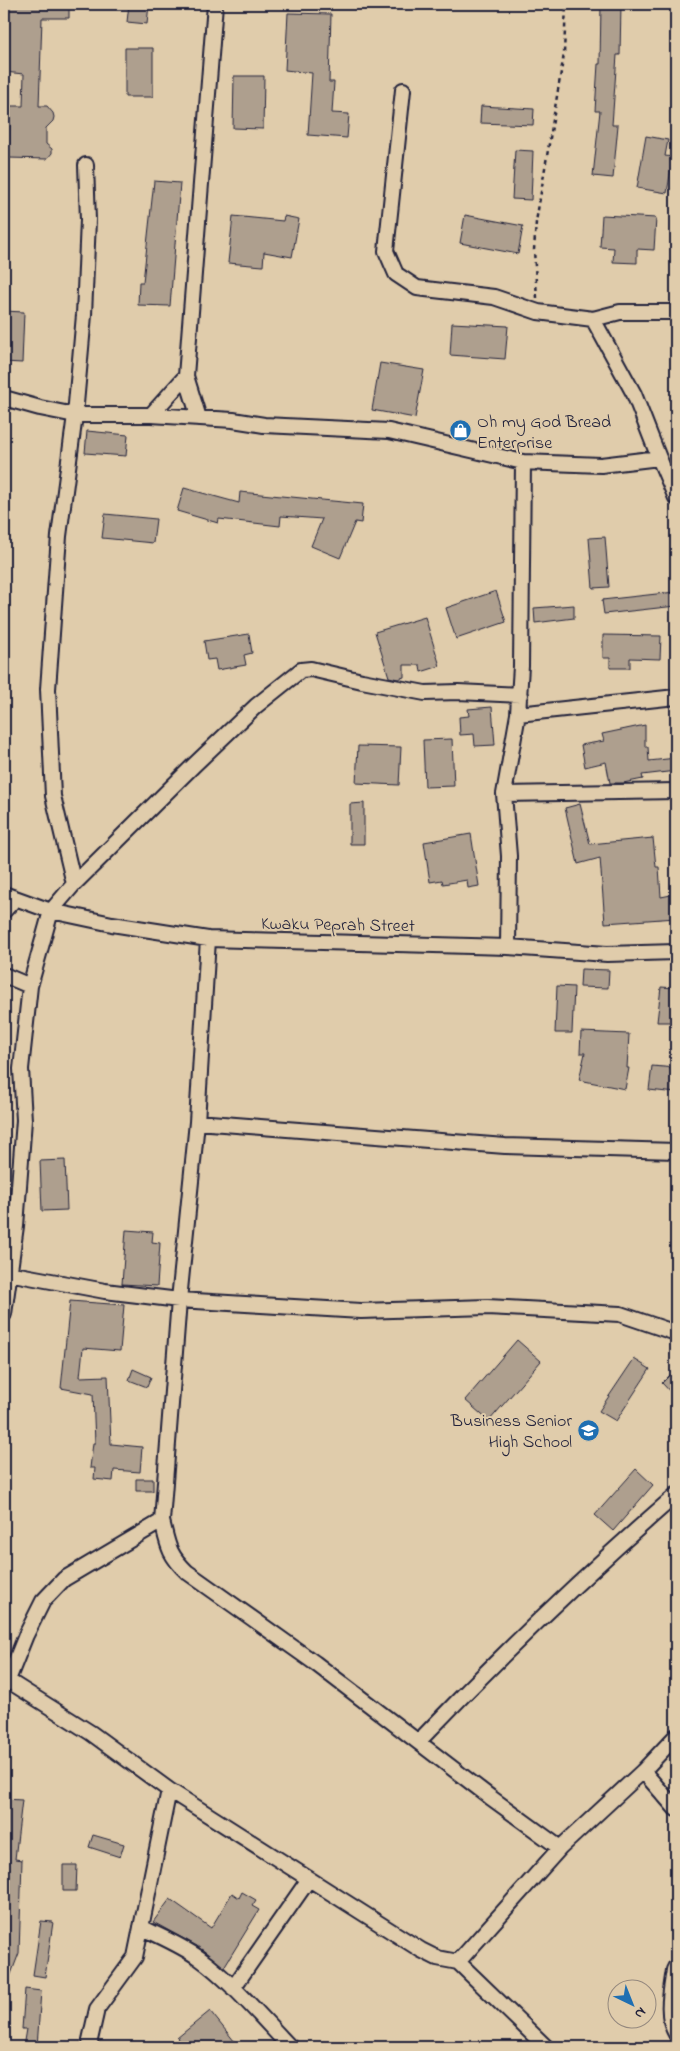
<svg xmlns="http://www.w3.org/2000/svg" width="680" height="2051" viewBox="0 0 680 2051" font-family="'Indie Flower',sans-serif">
  <rect width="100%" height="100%" fill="#e0ccab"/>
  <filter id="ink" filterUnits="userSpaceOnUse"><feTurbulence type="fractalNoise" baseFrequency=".02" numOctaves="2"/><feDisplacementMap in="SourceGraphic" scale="10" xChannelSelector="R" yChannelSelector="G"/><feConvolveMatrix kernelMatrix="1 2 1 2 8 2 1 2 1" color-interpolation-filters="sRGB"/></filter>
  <g filter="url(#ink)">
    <path fill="#ae9f8e" stroke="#22223b" d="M4 4H69V18H42L39 106H47L53 113 54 117 53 121 46 128V144L52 149V153L47 159 9 158 10 106H23L24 74 4 72Z
      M129 4H149L147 24 127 22Z
      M601 4H621L620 55H617L612 125H618L613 178 593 176 600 111H595L598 64H600Z
      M288 13 331 14 329 82H334L332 113 349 114 347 138 308 135 312 73 285 70Z
      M125 48H153V97H125Z
      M234 76H264L263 129 233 128Z
      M481 106 534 109 533 125 480 123Z
      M646 136 668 140 665 156 673 157 667 193 637 188Z
      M515 150 533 151 531 200 512 199Z
      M154 181 180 183 170 306 138 305 139 282H143Z
      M465 215 523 226 518 254 460 243Z
      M602 215 656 218 654 250 637 249V263L613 262 614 248 600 247Z
      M233 216 283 221 284 216 299 219 292 257 264 252 263 266 228 263Z
      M4 311 24 312 22 363 4 362Z
      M452 323 508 326 505 359 450 355Z
      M380 363 424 370 415 418 372 410Z
      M87 431 128 435 126 456 85 453Z
      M184 488 239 503 240 492 363 504 361 523 355 522 340 558 311 546 322 519 281 516 280 526 219 519 218 523 177 511Z
      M105 514 156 519 153 543 102 538Z
      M605 537 609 587 593 588 589 538Z
      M496 591 506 622 456 639 446 608Z
      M675 592 676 606 604 614 602 600Z
      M574 605V618L535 623 534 608Z
      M425 617 440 666 421 672 420 665H404V677L398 679 389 677 375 632Z
      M249 634 252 653 244 655 246 665 217 670 215 659 207 660 204 641Z
      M603 635 661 636 660 659 630 658V668H610V658H603Z
      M492 707 495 745 475 746 474 734 460 735 459 717 469 716 468 709Z
      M645 725V747H648L649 761 676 758V771L642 775 643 779 623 783H610L606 762 585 767 581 745 604 741 602 734Z
      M452 739 454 786 425 787 423 740Z
      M358 746 401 747 399 785 356 783Z
      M364 803V844H350V804Z
      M580 804 590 844 653 838 656 867H659L661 897 676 894V918L605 923 600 858 578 864 565 808Z
      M471 834 479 886 468 888 467 880 443 884 442 880 430 882 424 842Z
      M581 969 609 970 608 988 580 987Z
      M557 986 574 987 572 1033H555Z
      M661 987 676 988V1022H657Z
      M581 1032 629 1034 627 1068H629L625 1089 579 1080 585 1053H580Z
      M652 1066 676 1068V1093L649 1090Z
      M65 1160 67 1210 42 1211 40 1161Z
      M126 1230 153 1232 152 1242 160 1243 157 1286 122 1284Z
      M70 1301 124 1305 120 1351 83 1348 80 1377 108 1376 111 1444 142 1447 140 1472 114 1470 113 1481 94 1479 95 1468H90L93 1443H95L93 1394 61 1388Z
      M517 1340 541 1361 489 1421 465 1400Z
      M634 1359 650 1369 616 1421 599 1411Z
      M133 1369 151 1377 147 1387 129 1380Z
      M676 1369V1398L662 1383Z
      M636 1469 653 1485 613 1531 595 1515Z
      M136 1479H153V1491H136Z
      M4 1799 22 1800 15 1859 22 1860 19 1953 5 1990Z
      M93 1835 124 1844 120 1857 89 1847Z
      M63 1865H77L76 1891H63Z
      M242 1892 256 1900 252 1906 259 1910 224 1967 197 1946 153 1922 170 1899 211 1928 232 1893 239 1898Z
      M41 1921 53 1922 45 1977 33 1975Z
      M25 1989 41 1991 37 2047H23L26 2029H22Z
      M210 2011 239 2047H185L177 2038Z"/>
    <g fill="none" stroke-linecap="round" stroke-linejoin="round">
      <defs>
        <path id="street" d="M403 90 386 251 396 274 417 288 494 297 538 312 593 319 620 312H676
          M593 319 634 394 659 458 676 498
          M4 398 40 408 75 415H151L233 420 264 425 389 431 523 462 601 465 659 458
          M151 415 186 376
          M199 418 186 376 215 4
          M518 714 676 697
          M504 794 518 714 521 666 523 462
          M74 884 53 796 48 689 59 536 75 415 84 315 88 220 86 165
          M4 894 51 911 112 924 208 939 508 947 607 954 676 952
          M4 911 15 899
          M208 939 197 1122 179 1300 162 1521C168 1545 168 1554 187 1572L315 1663 490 1797 560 1848
          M508 947 509 856 504 794 676 791
          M4 975 30 986
          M197 1122 505 1146 676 1151
          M8 1273 105 1291 179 1300 361 1311 487 1307 620 1314 676 1333
          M4 1314 16 1226 24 1120 21 1069 30 986 51 911 74 884 194 765 256 706 301 670 311 669 362 681 425 693 458 692 520 695
          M4 1678 91 1733 169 1790 421 1950 437 1958 458 1962
          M8 1680 26 1635 43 1601 64 1579 162 1521
          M676 1736 643 1771 676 1809
          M418 1742C500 1656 586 1573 676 1495
          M141 1927C161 1937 181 1945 199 1958 230 1980 263 2019 290 2047
          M676 1966 674 1970C671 1991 665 2015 676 2034
          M233 1988 309 1879
          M91 2047 90 2040 97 2009 135 1957 169 1790
          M546 2047 458 1962 560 1848 643 1771"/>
      </defs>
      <use href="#street" stroke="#22223b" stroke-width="18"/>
      <path stroke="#22223b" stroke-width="2.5" stroke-dasharray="4 4" stroke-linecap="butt" d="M537 298 534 250 536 222 564 54 566 4"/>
      <use href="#street" stroke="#e0ccab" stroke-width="14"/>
    </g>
  </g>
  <defs>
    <symbol id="shop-disc" viewBox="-11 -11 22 22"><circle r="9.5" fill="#1f6fb2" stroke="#e0ccab"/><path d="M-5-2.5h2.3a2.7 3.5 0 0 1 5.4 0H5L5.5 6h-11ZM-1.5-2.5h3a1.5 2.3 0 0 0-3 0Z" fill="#fff"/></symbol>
    <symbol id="school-disc" viewBox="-11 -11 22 22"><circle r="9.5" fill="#1f6fb2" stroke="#e0ccab"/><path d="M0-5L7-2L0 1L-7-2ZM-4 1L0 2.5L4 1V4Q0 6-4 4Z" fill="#fff"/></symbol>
  </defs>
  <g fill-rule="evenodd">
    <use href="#shop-disc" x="448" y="418" width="25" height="25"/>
    <use href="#school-disc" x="576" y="1418" width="25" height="25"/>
  </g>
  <g text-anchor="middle" stroke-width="4" stroke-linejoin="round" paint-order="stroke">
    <g font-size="18" fill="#22223b" stroke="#e0ccab" text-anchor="start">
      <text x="477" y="427">Oh my God Bread<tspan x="477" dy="21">Enterprise</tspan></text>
      <text x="572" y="1426" text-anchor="end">Business Senior<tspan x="572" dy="21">High School</tspan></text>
    </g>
    <g font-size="18" fill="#22223b" stroke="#e0ccab">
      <text transform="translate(338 924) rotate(1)" y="6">Kwaku Peprah Street</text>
    </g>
  </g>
  <rect width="680" height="2051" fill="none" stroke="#e0ccab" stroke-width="20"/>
  <rect x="10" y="10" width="660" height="2031" fill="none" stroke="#22223b" stroke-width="2" filter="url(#ink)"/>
  <g transform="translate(632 2004) rotate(137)"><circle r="24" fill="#e0ccab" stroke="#94887e"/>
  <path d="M0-4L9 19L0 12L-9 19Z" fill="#1f6fb2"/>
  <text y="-8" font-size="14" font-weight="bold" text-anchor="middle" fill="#22223b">N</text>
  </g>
</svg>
